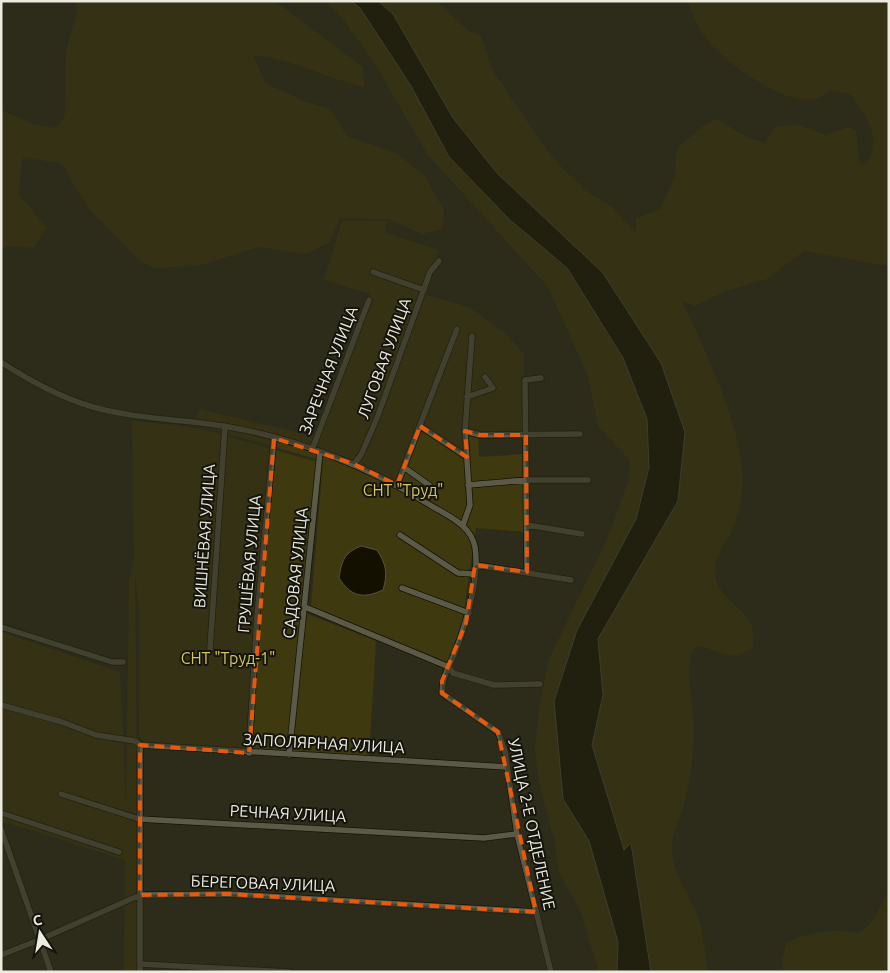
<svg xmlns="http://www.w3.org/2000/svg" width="890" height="973" viewBox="0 0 890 973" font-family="Ubuntu,sans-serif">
  <rect width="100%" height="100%" fill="#2d2c1a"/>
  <path fill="#3e390f" d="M76 1H275L363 67 364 87C326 78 291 59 253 55L265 83 306 102 330 109 347 136 396 153 424 175 444 210 442 229 422 234 388 219 340 218 330 242 307 254 258 247 198 266 156 268 140 261 92 212 74 186 63 164 23 157 18 194 47 227 34 247 1 246V110L33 124 56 128 65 116 66 51 77 11Z
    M326 1H436L469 31 481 36 493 71 541 142 564 170 591 194 613 208 636 232V218L660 210 674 178 677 148 703 126 717 119 748 138 765 143 776 126 800 125 825 135 848 127 856 131 859 163 866 165C883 133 867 120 850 94L830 90C825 93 819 99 814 99 783 105 728 64 709 42 698 30 693 16 688 1H889V266L804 251 767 279 726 291 695 306 682 301C705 350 749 440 742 492 740 506 737 520 731 533 724 547 713 558 715 575 719 606 762 609 752 648 730 664 721 650 699 646 680 652 695 711 694 729 694 755 690 783 683 808 677 830 667 837 674 863 679 884 694 902 700 923 704 938 705 956 708 972H599L581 913 559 872 554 840 538 779 535 748 539 708 549 659 608 537 629 479 630 460 599 428 587 374 548 287 428 155 371 58 344 21Z
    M342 221H387L385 233 439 250 427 295 469 307 505 333 524 354V432L478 434 479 457 524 454V532L476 528 462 624 447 662 311 606 323 461 194 424 199 409 313 436 370 294 324 280Z
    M132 421 184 426 212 432 318 462 305 613 376 641 369 758 143 742 139 735V609L135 575 139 972H124L125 860 1 821V632L120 672 126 809 129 581 134 558Z
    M889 891V972H783L782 959 787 942C814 931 829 929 859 933L872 922Z"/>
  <path fill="#131000" stroke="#545243" d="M351 1H378L393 14 453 118 497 173 603 273 661 363 685 432 678 501 598 639 603 695 592 745 624 850 631 843 651 972H617L618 942 589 841 563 799 554 701 577 630 636 519 649 467 647 419 623 358 567 268 510 220 449 157 411 86 360 8Z
    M361 546 377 550C386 564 388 573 383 590 363 599 351 597 339 578 342 560 344 553 361 546Z"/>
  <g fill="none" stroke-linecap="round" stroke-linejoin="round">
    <defs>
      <path id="street" d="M373 272 424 290
        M1 362C30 381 59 397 93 407 135 419 180 419 223 426 296 438 368 466 430 505 448 516 471 525 475 547 480 579 467 620 456 650 450 665 442 677 442 693L498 732 505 751 517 834 551 972
        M467 397 493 388 485 377
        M420 426 467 457
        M465 431 480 435 580 434
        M312 450 369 300
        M354 464 361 455 377 418 430 272 439 261
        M405 468 429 485
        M397 485 457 329
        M468 485 527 480H588
        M463 525 470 505 465 431 472 336
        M527 525 582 534
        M400 535 458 573 474 574
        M476 565 571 580
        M527 572 525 380 541 378
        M402 588 469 613
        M305 607 449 667 453 673 494 685 540 684
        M1 627 112 662H123
        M210 649 225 426
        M1 705 62 722 96 735 135 741 140 745
        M140 745 507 767
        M140 745V972
        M249 753 257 616 274 438
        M289 755 320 452
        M61 794 139 819 484 838 517 834
        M1 813 119 852
        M1 829 51 972
        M1 955 39 940 140 895 228 894 536 912
        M140 964 289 972"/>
    </defs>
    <use href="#street" stroke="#161404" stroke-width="7"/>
    <use href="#street" stroke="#5b5947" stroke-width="5.5"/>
  </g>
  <path d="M0 0H890V973H0ZM420 426 467 457 465 431 480 435H526L527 572 475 565 466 623 442 681V693L498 732 536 912 228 894 140 895V745L249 753 274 438 354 464 397 485Z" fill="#2d2c1a" fill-opacity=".55" fill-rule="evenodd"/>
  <path fill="none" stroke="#e8590c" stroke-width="4" stroke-dasharray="10 6" stroke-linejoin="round" d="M420 426 467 457 465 431 480 435H526L527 572 475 565 466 623 442 681V693L498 732 536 912 228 894 140 895V745L249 753 274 438 354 464 397 485Z"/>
  <g text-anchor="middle" stroke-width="4" stroke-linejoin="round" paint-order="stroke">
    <g font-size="16" fill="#ecebe0" stroke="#14140c">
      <text transform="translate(384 358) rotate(-70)" y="6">ЛУГОВАЯ УЛИЦА</text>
      <text transform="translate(328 370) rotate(-69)" y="6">ЗАРЕЧНАЯ УЛИЦА</text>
      <text transform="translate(204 536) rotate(-86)" y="6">ВИШНЁВАЯ УЛИЦА</text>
      <text transform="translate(249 564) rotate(-85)" y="6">ГРУШЁВАЯ УЛИЦА</text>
      <text transform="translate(295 573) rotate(-84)" y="6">САДОВАЯ УЛИЦА</text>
      <text transform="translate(324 743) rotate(3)" y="6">ЗАПОЛЯРНАЯ УЛИЦА</text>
      <text transform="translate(288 813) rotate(3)" y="6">РЕЧНАЯ УЛИЦА</text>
      <text transform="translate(532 824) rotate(78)" y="6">УЛИЦА 2-Е ОТДЕЛЕНИЕ</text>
      <text transform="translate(263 883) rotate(2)" y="6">БЕРЕГОВАЯ УЛИЦА</text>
    </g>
    <g font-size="16" fill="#d3c759" stroke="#14140c">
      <text x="403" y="496">СНТ "Труд"</text>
      <text x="228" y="664">СНТ "Труд-1"</text>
    </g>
  </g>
  <rect width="890" height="973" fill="none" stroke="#ecebe0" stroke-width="5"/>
  <g transform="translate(40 933) rotate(348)" stroke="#14140c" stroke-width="4" paint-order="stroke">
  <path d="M0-4L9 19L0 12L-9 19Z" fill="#ecebe0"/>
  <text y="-8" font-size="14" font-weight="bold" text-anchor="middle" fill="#ecebe0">С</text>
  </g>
</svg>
